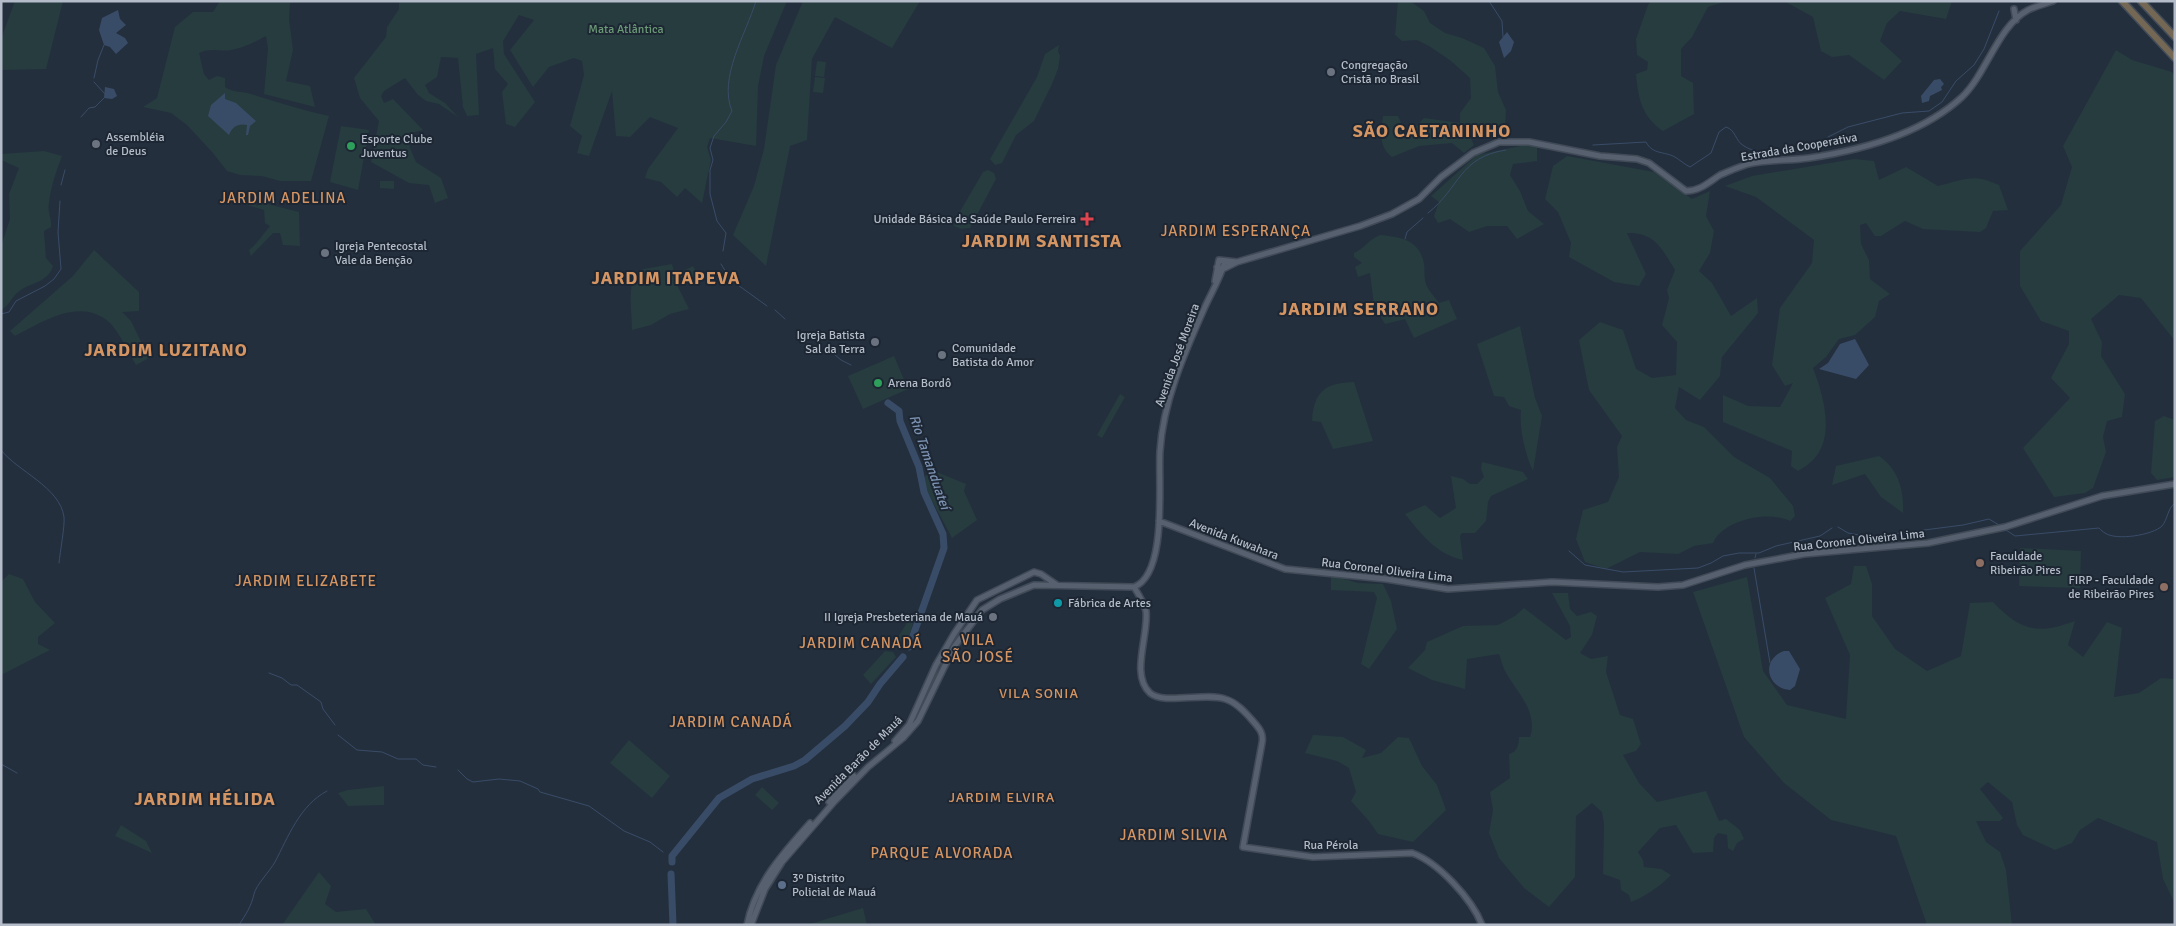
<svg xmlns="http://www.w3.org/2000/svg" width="2176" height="926" viewBox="0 0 2176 926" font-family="Signika,sans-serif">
  <rect width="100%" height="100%" fill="#242f3e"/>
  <path fill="#263c3f" d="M15 1H63L46 69 1 70V39Z
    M220 1H297L290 3 289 19 293 50 286 81 310 86 315 107 264 94 268 48 266 36C255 42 244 48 231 50 219 52 211 47 199 53L204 74 209 80 217 76 225 78V87C234 93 242 91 251 94 277 102 302 110 329 116L311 181H280L262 176 240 175 227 171 213 153 187 125 171 113 143 107 157 98 175 27 193 12H213Z
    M399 1H787L764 56 758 86 756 146 710 138 707 147 711 160 702 203 685 188 677 197 661 182 645 178 648 169 678 128 650 117 630 137 616 136 612 91 589 156 577 153 582 136 570 126 584 75 582 61 574 58 549 67 533 87 510 50 534 20 519 15 503 41 504 54 535 102 515 127 506 124 502 92 508 84 495 69 493 48 476 54 479 115 467 116 463 107 458 58 441 57 437 77 425 85 429 93 445 103 458 117 439 104 426 101 418 95 405 78 384 91 381 96 384 103 393 99 423 130 408 134 410 148 416 162 441 178 448 198 435 203 429 185 409 183 371 162 379 121 360 98 354 78 386 37 387 27 399 9Z
    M803 1H920L892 48 835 17 812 59 807 140 790 146 766 266 733 235 754 186 764 149 776 65Z
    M1398 1H1410L1424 11 1430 23 1445 33 1462 38 1484 48 1495 66 1498 92 1506 110 1505 130 1485 135 1469 134 1474 145 1464 153 1452 143 1419 146 1392 157C1378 146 1381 132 1383 116H1398L1407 136 1424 118 1460 123V113L1471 98 1470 78 1451 61 1429 46 1417 40 1402 41 1395 35Z
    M1651 1H1727L1708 7 1692 37 1681 49V76L1693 83 1694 114 1663 131C1642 117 1638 98 1636 74L1647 70 1648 62 1637 55 1636 39 1648 5Z
    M1784 1H1952L1946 19 1900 11 1887 23 1880 41 1902 61 1884 80 1849 55 1832 57 1821 51 1813 17Z
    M1059 45 1058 51 1060 56 1058 69 1052 84 1034 121 1016 135 1002 163 995 165 990 159 1037 77 1045 54Z
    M2116 50 2132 60 2172 72 2175 77V341L2141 298 2119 295 2091 319 2102 342 2101 356 2125 394 2122 417 2107 421 2103 437 2106 452 2093 488 2085 493 2054 497 2023 448 2070 398 2051 378 2069 344V331L2041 321 2020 286V251L2061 205 2072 167 2063 146Z
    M817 61 826 62 824 77 815 76Z
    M815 77 825 78 823 93 813 92Z
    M341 126 369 130 358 190 330 182Z
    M1520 146H1537V161L1513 164 1510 175 1520 191 1528 211 1544 224 1517 239 1507 226H1487L1469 232 1450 219 1438 223 1434 216 1439 202 1431 196 1477 155Z
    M44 151 62 156C56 172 51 186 49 203 47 211 52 218 51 227L44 231 46 258 53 266C48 283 31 282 18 292 12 297 9 306 1 310V246L10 219 9 194 19 168 1 160V154Z
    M1567 156 1654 172 1692 199 1710 191 1706 216 1714 231 1710 253 1699 271 1712 283 1731 316 1757 298 1758 313 1722 357 1720 376 1700 400 1679 387 1675 408 1686 420 1704 427 1734 457 1770 478 1793 506 1795 516 1790 521C1768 510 1723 520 1713 543L1694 546 1678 554 1640 552 1606 569 1585 562 1576 539 1583 510 1608 502 1619 477 1617 447 1622 436 1589 390 1579 340 1600 322 1623 330 1636 369 1652 378 1676 375 1677 342 1662 325 1669 298 1667 290 1675 270C1662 249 1655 232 1627 233L1646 274 1639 286 1614 282 1569 257 1571 243 1558 212 1545 199 1553 166Z
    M1854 159 1874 161 1879 180 1906 167 1938 186C1965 179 1973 173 1999 185L2008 210 1993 211 1986 228 1980 232 1923 229 1905 221 1881 236H1875L1866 223 1860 225 1861 244 1869 260 1870 279 1890 294 1879 301 1875 317 1855 335 1839 339 1826 357 1813 368C1823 394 1836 437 1813 460 1809 464 1803 468 1798 471L1791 466 1792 451 1723 422V395L1748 406 1780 407 1793 383 1785 386 1772 365 1780 308 1812 263 1814 240 1756 197 1725 186 1752 176Z
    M988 170 994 173 996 179 970 228 961 229 954 226 955 220 983 172Z
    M380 181H394V189L380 188Z
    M248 198 257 206 260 202 299 212 300 246 283 245 280 233H273L251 256 249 250C258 243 262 235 270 226L265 223 264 210 244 204Z
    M1380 235C1401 237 1420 240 1424 264 1425 269 1424 274 1425 280 1426 288 1434 296 1439 303L1449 300 1457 319 1414 338 1405 319 1385 324 1374 306 1370 273 1358 277 1355 267 1362 263 1354 257V253C1365 248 1368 240 1380 235Z
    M94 250 139 292V311L122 312 131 321 149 358 136 365C130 354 117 329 109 322 79 297 43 322 15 336L10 331 73 276Z
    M672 264 678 287 689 309 670 314 651 325 632 330C632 311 627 291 636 273L644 269Z
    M693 266 698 275 684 282 679 273Z
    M1520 326 1535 398 1542 416 1533 471C1525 454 1519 429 1521 410L1509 406 1504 397 1494 396 1477 344Z
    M894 356 908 389 863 409 848 376Z
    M1354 382 1373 441 1333 449 1321 422 1312 421C1314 391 1325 383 1354 382Z
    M1120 394 1125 397 1102 438 1097 435Z
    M2164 416 2175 420V477L2157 480 2151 473 2155 421Z
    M1879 456C1899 470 1904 490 1903 513L1881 497 1865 474 1832 485 1836 466Z
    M1482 462 1523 472 1528 479 1491 496 1488 502 1486 521 1475 533H1462L1460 536 1463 560C1436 554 1422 535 1405 514L1425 505 1440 518 1456 508 1451 476 1463 479 1470 484H1477L1484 477 1481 469Z
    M932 470 966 484 964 491 977 520 952 538 921 480Z
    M2020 548 2081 551 2080 588 2019 586Z
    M1854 566H1866L1872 584V616L1895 649 1927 671 1961 656 1970 603 1993 602C2021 631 2037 635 2075 621L2068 645 2083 657 2107 622 2122 628 2114 697 2139 693 2161 678 2175 679V904L2163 879 2157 842 2098 818 2080 830 2072 843 2055 850 2023 835 2017 825 2012 802 1988 782 1980 789 2003 818 2000 821H1976L1986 842 2000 852 2006 870 2012 925H1927L1896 836 1831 820 1784 783 1744 737 1693 592 1747 577 1763 671 1787 705 1846 719 1850 655 1825 598 1851 584Z
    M9 574 23 579 35 602 55 623 38 637V644L50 650 1 675V582Z
    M1331 575 1358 583 1383 584 1391 601 1397 629 1369 669 1361 664 1377 598 1374 592 1331 590Z
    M1552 593H1568L1570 609 1577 616 1591 612 1597 616 1592 635 1580 653 1591 659 1608 656 1606 672 1620 715 1633 719 1641 744 1636 751 1623 755 1639 783 1657 802 1706 791 1719 821 1726 819 1740 830 1744 839 1737 843 1733 851 1728 848 1727 835 1718 833 1714 838 1713 852 1693 853 1676 825 1660 828 1638 852 1643 860 1644 867 1661 869 1671 875C1662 885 1643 898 1631 902L1629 895 1621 890 1620 880 1603 874 1604 824 1602 812 1592 803 1576 816 1575 877 1549 907 1524 888 1499 858 1489 833 1493 810 1490 792 1510 778 1509 754C1517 752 1519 745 1519 737H1530C1539 711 1515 691 1504 669 1502 664 1501 659 1499 654L1467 659 1465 689 1432 680 1408 668 1425 650 1427 642 1463 626 1498 625 1515 616 1524 608 1566 640 1571 637 1570 626Z
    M913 613 915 615 907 645 898 641V637Z
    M885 651 893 652 896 657 871 684 863 675Z
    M1313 735 1343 737 1366 750 1362 758 1381 753 1398 737 1409 738 1422 766 1437 785 1446 810 1413 842 1378 834 1369 821 1351 801 1356 792 1349 768 1337 761 1305 753Z
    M629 740 670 776 652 798 610 763Z
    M384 786V805L348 806 338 793 348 790Z
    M762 787 779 803 772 810 755 795Z
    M121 825 146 841 152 853 115 836Z
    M319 872 331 886 325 904 336 912 366 909 376 925H282Z
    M863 908 867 925H810V924Z"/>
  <path fill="#394c67" d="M118 10 120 19 126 25 116 33 125 38 128 43 116 54 110 47 104 45 99 30 102 18Z
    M1507 32 1514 42 1511 51 1504 58 1499 42Z
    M1940 79 1944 84 1941 87 1942 90 1930 96 1929 101 1922 103 1921 96 1934 80Z
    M105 87 114 89 117 96 112 99 104 98Z
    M225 93V99L236 103 256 121 250 126 248 135H246L247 125C238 123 232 127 229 135L208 116 211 105Z
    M1855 339 1869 365 1856 379 1819 369 1828 363 1840 344Z
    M1784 651H1789L1800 669 1795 686 1790 690C1766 688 1761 659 1784 651Z"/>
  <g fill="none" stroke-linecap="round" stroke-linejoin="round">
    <path stroke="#394c67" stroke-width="1" d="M1489 1 1502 21 1503 37
      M94 78 98 60 104 45
      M94 82 105 94
      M81 117 89 108 95 107 104 98
      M1828 137 1848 127 1902 113 1929 111 1942 102 1956 81 1974 65 1984 49 1999 11
      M1593 145 1646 142C1653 155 1664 151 1675 157 1680 160 1684 164 1690 167L1711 153 1719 132 1726 127C1736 130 1735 141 1744 146 1762 158 1801 151 1820 142
      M61 185 65 170
      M1428 213C1460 188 1459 157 1506 150
      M1405 239 1407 232 1423 218
      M723 251 726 233 717 221 710 194V170L713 160 710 148 714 136 726 122 732 111C718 78 746 34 756 1
      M721 264 731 280 767 306
      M775 310 785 319
      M1 314 9 312 16 301 45 286 54 279 61 269 58 232 60 201
      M807 335 821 344
      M827 348 841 360 851 365
      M1 450C17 471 60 487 64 517 65 526 60 552 59 563
      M1838 527 1848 533 1870 537 1963 525 1989 519 1999 525
      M2006 530 2015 536 2099 528C2101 530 2103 532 2105 533 2116 541 2153 535 2162 526 2168 519 2167 509 2175 503
      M1569 551 1585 565 1623 572 1698 568 1711 563 1723 556 1739 553H1759L1776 546 1820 536 1832 528
      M1755 558 1756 554
      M1754 568 1770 663
      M269 673 282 678 291 685H297L321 702 323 709 335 725
      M338 735 357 750 382 752 398 759H416L423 765 436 767
      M1 764 17 773
      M458 770 467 779 473 782 499 779 520 781 538 789 540 792 589 806 624 831 650 842 663 852
      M239 925C246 914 251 907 254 894 256 885 270 871 275 862 288 837 300 805 327 791"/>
    <path stroke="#394c67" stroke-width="7" d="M888 403 899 411 900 421 919 467 924 492 943 534 944 548 909 647
      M672 862V856L719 798 752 779 794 766 805 760 845 726 868 702 880 684 903 657
      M671 874 673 925"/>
    <defs>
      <path id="major" d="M2014 9 2016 20
        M1217 267 1223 269 1237 262 1360 226 1392 214 1419 199 1441 177 1473 153 1499 142H1529L1600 156 1637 159 1649 163 1686 191C1700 191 1709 182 1720 175 1729 171 1739 167 1748 164 1768 159 1789 161 1809 158 1862 150 1922 134 1962 97 1987 73 1998 26 2028 10 2036 6 2045 4 2053 1
        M1215 281 1219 260 1237 262
        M1159 521 1285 569 1386 579 1448 589 1552 582 1658 587 1683 585 1745 565 1804 554 1928 543 2005 527 2102 496 2175 484
        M1134 587C1139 595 1144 603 1146 611 1149 635 1130 675 1150 693 1163 705 1206 692 1225 699 1236 702 1245 712 1252 720 1259 728 1264 733 1262 743L1243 847 1313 857 1412 853C1438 862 1472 899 1482 925
        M895 741 909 725 936 665 954 634 977 600 1034 572 1041 574 1057 585
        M829 802 854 776
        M747 925C755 884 783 853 810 823
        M751 925 765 889 782 862 834 802 868 767 903 738 918 721 954 647 982 610 1000 599 1034 585 1134 587C1168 574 1158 481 1160 451 1163 402 1184 354 1204 309 1211 293 1221 277 1225 261"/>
      <path id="highway" d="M2122 1 2175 58
        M2141 1 2175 37"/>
    </defs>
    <use href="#major" stroke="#414a57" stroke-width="8"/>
    <use href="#highway" stroke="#434c59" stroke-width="9"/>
    <use href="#major" stroke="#56606e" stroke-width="5"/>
    <use href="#highway" stroke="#746855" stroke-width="6"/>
  </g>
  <g fill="#6b7280" stroke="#1d2633" stroke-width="2">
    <circle cx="1331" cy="72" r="5"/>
    <circle cx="96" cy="144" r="5"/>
    <circle cx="325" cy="253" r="5"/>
    <circle cx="875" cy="342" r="5"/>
    <circle cx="942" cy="355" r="5"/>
    <circle cx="993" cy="617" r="5"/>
  </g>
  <g fill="#2e9e5b" stroke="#1d2633" stroke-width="2">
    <circle cx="351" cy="146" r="5"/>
    <circle cx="878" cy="383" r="5"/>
  </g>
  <path fill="#e0444e" stroke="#1d2633" stroke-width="2" d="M1084.5 211.5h5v5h5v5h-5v5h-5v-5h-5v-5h5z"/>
  <g fill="#8d6e63" stroke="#1d2633" stroke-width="2">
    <circle cx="1980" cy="563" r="5"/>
    <circle cx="2164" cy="587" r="5"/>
  </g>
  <circle fill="#0f9aa8" stroke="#1d2633" stroke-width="2" cx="1058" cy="603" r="5"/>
  <circle fill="#5c6f8a" stroke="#1d2633" stroke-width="2" cx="782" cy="885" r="5"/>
  <g text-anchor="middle" stroke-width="4" stroke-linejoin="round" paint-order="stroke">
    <g font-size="12" fill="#6b9a76" stroke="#1d2633">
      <text x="626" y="33">Mata Atlântica</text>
    </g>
    <g font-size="12" fill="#b4bcc9" stroke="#1d2633" text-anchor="start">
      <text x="1341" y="69">Congregação<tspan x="1341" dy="14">Cristã no Brasil</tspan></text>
      <text x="106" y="141">Assembléia<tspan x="106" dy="14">de Deus</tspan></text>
      <text x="361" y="143">Esporte Clube<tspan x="361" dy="14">Juventus</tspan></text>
      <text x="1076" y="223" text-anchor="end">Unidade Básica de Saúde Paulo Ferreira</text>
      <text x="335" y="250">Igreja Pentecostal<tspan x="335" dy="14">Vale da Benção</tspan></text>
      <text x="865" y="339" text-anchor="end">Igreja Batista<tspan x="865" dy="14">Sal da Terra</tspan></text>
      <text x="952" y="352">Comunidade<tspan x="952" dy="14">Batista do Amor</tspan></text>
      <text x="888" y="387">Arena Bordô</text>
      <text x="1990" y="560">Faculdade<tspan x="1990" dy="14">Ribeirão Pires</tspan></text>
      <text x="2154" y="584" text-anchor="end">FIRP - Faculdade<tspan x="2154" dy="14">de Ribeirão Pires</tspan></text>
      <text x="1068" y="607">Fábrica de Artes</text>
      <text x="983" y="621" text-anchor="end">II Igreja Presbeteriana de Mauá</text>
      <text x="792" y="882">3º Distrito<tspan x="792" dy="14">Policial de Mauá</tspan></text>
    </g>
    <g font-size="12" fill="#b4bcc9" stroke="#1d2633">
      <text transform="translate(1799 147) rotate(-10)" y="4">Estrada da Cooperativa</text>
      <text transform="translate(1177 355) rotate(-70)" y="4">Avenida José Moreira</text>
      <text transform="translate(1234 539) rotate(21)" y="4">Avenida Kuwahara</text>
      <text transform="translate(1859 540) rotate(-6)" y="4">Rua Coronel Oliveira Lima</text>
      <text transform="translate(1387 570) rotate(7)" y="4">Rua Coronel Oliveira Lima</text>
      <text transform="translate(858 760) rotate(-45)" y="4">Avenida Barão de Mauá</text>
      <text x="1331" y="849">Rua Pérola</text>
    </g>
    <g font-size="14" font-style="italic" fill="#7c92b1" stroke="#1d2633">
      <text transform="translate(930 462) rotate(71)" y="5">Rio Tamanduateí</text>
    </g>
    <g font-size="14" letter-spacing="1" fill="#d59563" stroke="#1d2633">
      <text x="1039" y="698">VILA SONIA</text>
      <text x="1002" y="802">JARDIM ELVIRA</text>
    </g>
    <g font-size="15" letter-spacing="1" fill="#d59563" stroke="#1d2633">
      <text x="283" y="203">JARDIM ADELINA</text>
      <text x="1236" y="236">JARDIM ESPERANÇA</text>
      <text x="306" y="586">JARDIM ELIZABETE</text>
      <text x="978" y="645">VILA<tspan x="978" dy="17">SÃO JOSÉ</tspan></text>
      <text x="861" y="648">JARDIM CANADÁ</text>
      <text x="731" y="727">JARDIM CANADÁ</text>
      <text x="1174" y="840">JARDIM SILVIA</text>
      <text x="942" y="858">PARQUE ALVORADA</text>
    </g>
    <g font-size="18" font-weight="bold" letter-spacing="1" fill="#d59563" stroke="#1d2633">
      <text x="1432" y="137">SÃO CAETANINHO</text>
      <text x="1042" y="247">JARDIM SANTISTA</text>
      <text x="666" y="284">JARDIM ITAPEVA</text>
      <text x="1359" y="315">JARDIM SERRANO</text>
      <text x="166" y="356">JARDIM LUZITANO</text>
      <text x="205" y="805">JARDIM HÉLIDA</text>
    </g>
  </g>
  <rect width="2176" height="926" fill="none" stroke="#b4bcc9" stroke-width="5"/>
</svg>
